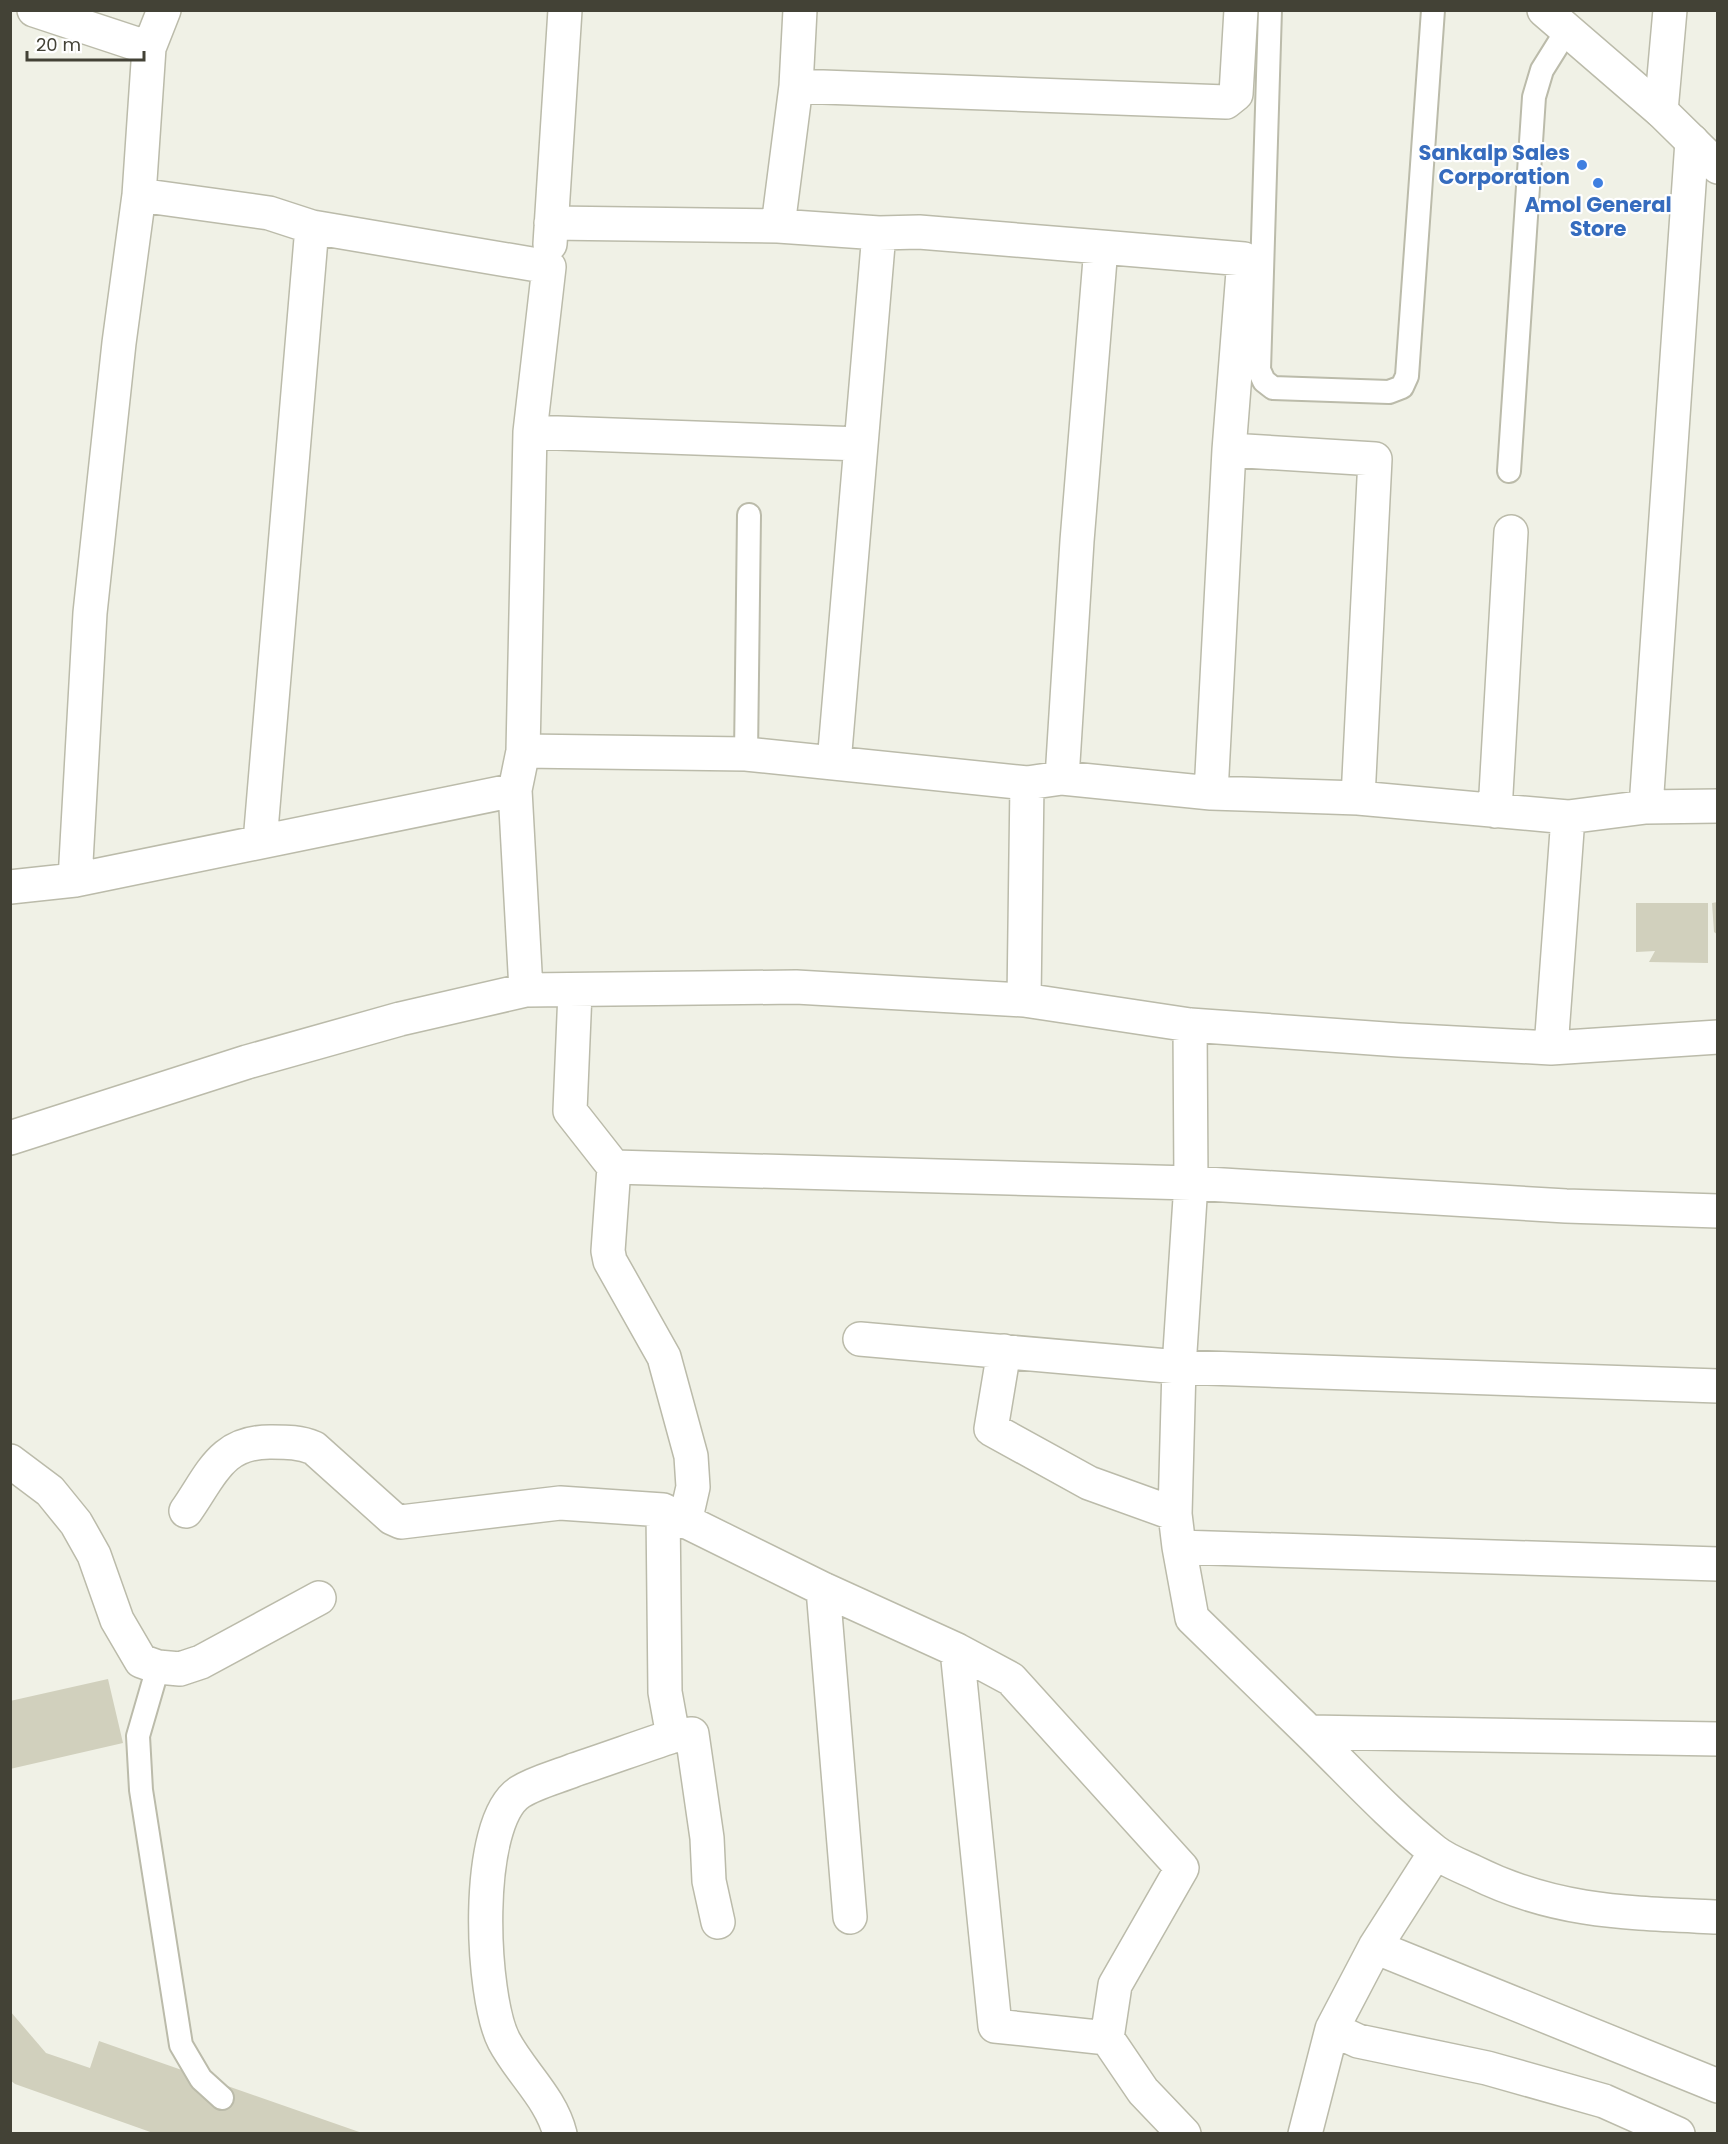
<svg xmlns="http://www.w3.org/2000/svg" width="1728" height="2144" viewBox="0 0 1728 2144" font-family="Poppins,sans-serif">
  <rect width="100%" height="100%" fill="#f0f1e6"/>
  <path fill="#d1d0bd" d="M1718 902V935L1714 932 1712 903Z
    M1636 903H1708V963L1649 962 1655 951 1636 952Z
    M108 1679 123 1743 10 1769V1701Z
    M10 2011 46 2053 90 2068 99 2041 365 2134H156L15 2084 10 2080Z"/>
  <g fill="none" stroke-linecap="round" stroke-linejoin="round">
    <defs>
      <path id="service" d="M1270 10 1259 370 1264 381 1273 388 1389 392 1402 387 1407 376 1433 10
        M1509 471 1534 97 1542 70 1567 30
        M746 754 749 515
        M158 1667 138 1736 141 1790 181 2045 201 2079 222 2098"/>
      <path id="minor" d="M34 10 149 48 139 195 119 343 90 613 75 880
        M149 48 164 10
        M796 86 1226 102 1236 94 1241 10
        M1661 111 1670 10
        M139 195 269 213 312 227 549 267 530 432 523 751 515 790 526 990
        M551 223 778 226 879 233 919 232 1101 247 1077 541 1062 778
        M778 226 796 86 800 10
        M550 244 565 10
        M1101 247 1244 259 1229 450 1375 459 1358 798
        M530 432 861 444
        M523 751 746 754 1027 783 1062 778 1211 793 1358 798 1568 817 1646 807 1692 141
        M834 763 879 233
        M1211 793 1229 450
        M1646 807 1718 806
        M1495 811 1511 532
        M260 842 312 227
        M10 887 75 880 515 790
        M575 992 570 1111 614 1167 1191 1183 1566 1206 1718 1211
        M1024 1000 1027 783
        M1190 1025 1191 1183 1179 1367 1175 1514 1179 1547 1718 1564
        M1551 1048 1568 817
        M10 1138 247 1062 400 1019 526 990 796 987 1024 1000 1190 1025 1399 1040 1551 1048 1718 1037
        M614 1167 608 1251 610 1261 664 1357 691 1456 693 1487 685 1522
        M860 1339 1179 1367 1718 1386
        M1004 1351 991 1429 1089 1483 1175 1514
        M10 1461 50 1491 76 1523 94 1555 117 1620 141 1661 158 1667 180 1669 201 1662 319 1598
        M186 1511C212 1474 221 1441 272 1442 287 1442 300 1442 314 1448L392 1518 401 1522 560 1503 663 1510 823 1589 957 1650 1011 1679 1182 1868 1115 1985 1107 2038 1143 2091 1184 2134
        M1179 1547 1192 1618 1309 1732 1718 1739
        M823 1589 850 1917
        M957 1650 995 2026 1107 2038
        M1309 1732C1349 1771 1390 1816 1434 1851 1445 1860 1461 1866 1474 1872 1556 1913 1629 1913 1718 1917
        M673 1736 692 1734 707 1838 709 1881 718 1922
        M1375 1947 1718 2086
        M1332 2029 1375 1947 1435 1853
        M560 2134C551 2098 521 2073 504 2041 481 1997 473 1822 520 1792 536 1782 557 1777 574 1770 607 1759 640 1747 673 1736L665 1692 663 1510
        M1305 2134 1332 2029 1358 2041 1487 2068 1604 2101 1678 2134"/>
      <path id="tertiary" d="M1544 10 1661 111 1718 167"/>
    </defs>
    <use href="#service" stroke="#bba" stroke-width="26"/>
    <use href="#minor" stroke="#bba" stroke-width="36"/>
    <use href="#tertiary" stroke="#bba" stroke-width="36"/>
    <use href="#service" stroke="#fff" stroke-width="22"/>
    <use href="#minor" stroke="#fff" stroke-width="33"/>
    <use href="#tertiary" stroke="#fff" stroke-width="33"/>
  </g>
  <g fill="#3f7fe0" stroke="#fff" stroke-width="2">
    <circle cx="1582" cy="165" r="6"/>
    <circle cx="1598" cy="183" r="6"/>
  </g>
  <g text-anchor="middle" stroke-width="4.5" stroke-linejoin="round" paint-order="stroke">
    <g font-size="21" font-weight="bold" fill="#366cbe" stroke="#fff" text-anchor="end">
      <text x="1570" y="160">Sankalp Sales<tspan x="1570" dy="24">Corporation</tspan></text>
      <text x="1598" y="212" text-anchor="middle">Amol General<tspan x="1598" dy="24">Store</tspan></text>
    </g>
  </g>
  <rect width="1728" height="2144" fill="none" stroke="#434236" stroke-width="24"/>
  <path d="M27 51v9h117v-9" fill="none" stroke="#434236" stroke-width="3"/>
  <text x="36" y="51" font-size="18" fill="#434236" stroke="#ffffff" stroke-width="4.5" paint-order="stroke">20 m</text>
</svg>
